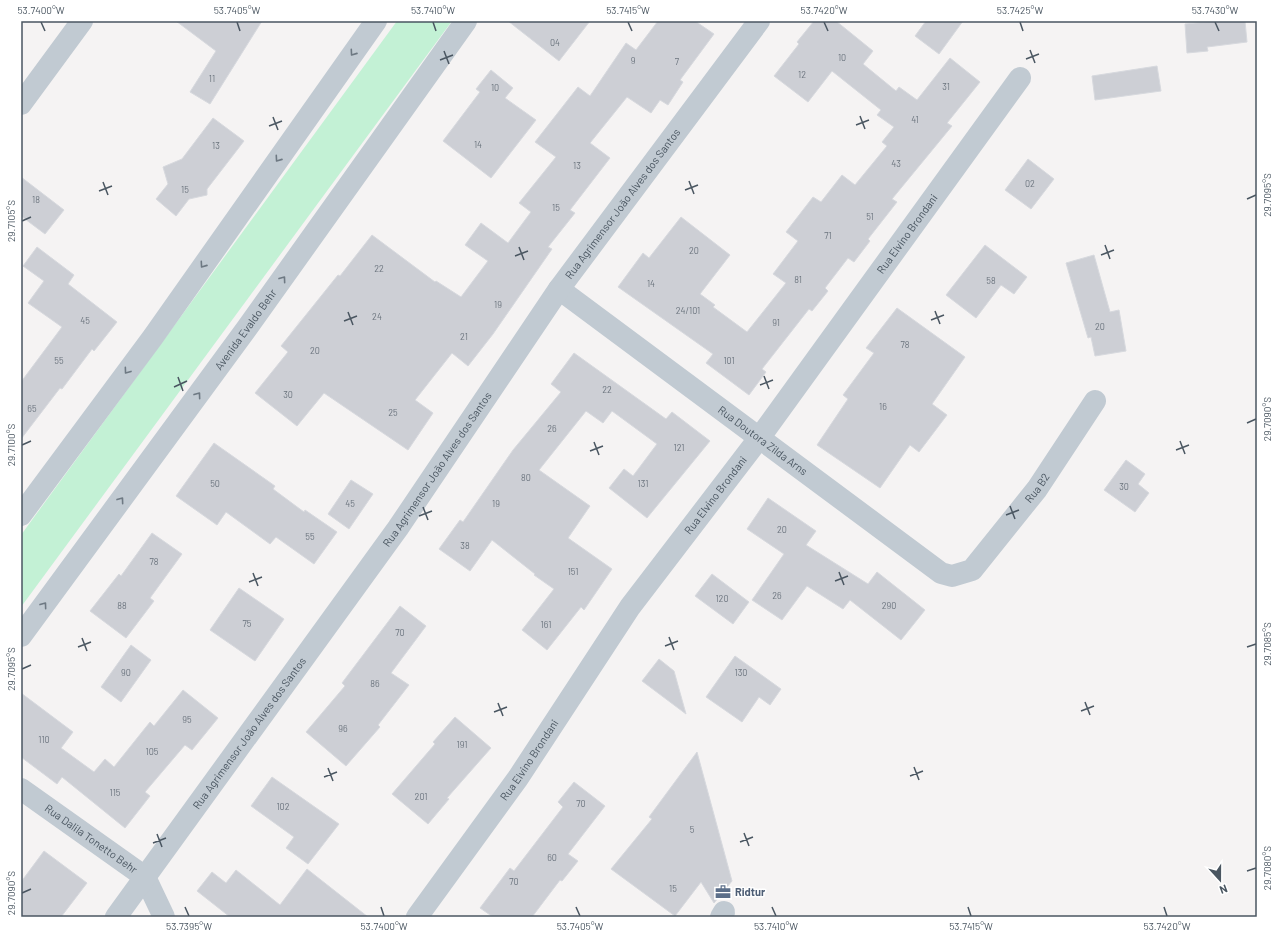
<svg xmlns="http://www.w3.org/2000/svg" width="1278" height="938" viewBox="0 0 1278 938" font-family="Barlow,sans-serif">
  <rect width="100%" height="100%" fill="#f5f3f3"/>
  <path fill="#c3f1d5" d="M397 21H452L21 607V535Z"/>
  <path fill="#cdcfd5" stroke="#d7d9de" d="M176 21H262L210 104 190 92 216 51Z
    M508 21H590L559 61Z
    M658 21H695L714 34 680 80 683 82 668 105 660 100 651 113 627 97 590 143 610 158 570 210 575 213 548 247 552 249 493 334 468 366 452 353 415 400 433 413 408 450 324 393 297 426 255 393 288 352 281 346 338 275 340 276 372 235 435 282 436 281 461 297 488 261 465 245 481 223 508 243 531 212 519 203 556 157 535 142 578 87 590 96 626 43 636 50Z
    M814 21H836L873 51 863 64 896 91 899 87 917 100 950 58 980 82 947 123 952 126 892 199 897 202 868 239 870 241 854 262 848 258 825 288 828 291 812 311 809 309 762 369 766 372 749 395 706 363 713 354 618 287 643 253 649 258 681 217 730 255 700 294 715 305 713 307 747 332 786 283 773 274 798 241 786 232 813 197 821 202 842 175 855 185 887 146 882 142 894 127 877 115 881 110 832 71 808 102 774 76 799 44 797 42Z
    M926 21H963L939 54 915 36Z
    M1217 21H1245L1247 42 1207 47 1208 51 1187 53 1185 24Z
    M1157 66 1161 91 1095 100 1092 76Z
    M491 70 513 88 505 98 536 120 491 178 443 141 480 92 476 89Z
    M213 118 244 141 207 189V195L189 199 176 216 156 199 168 184 163 167 182 159Z
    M1028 159 1054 179 1031 209 1005 190Z
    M21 177 64 210 45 234 21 216Z
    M985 245 1027 277 1014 294 1001 285 976 318 946 295Z
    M37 247 74 275 68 284 117 322 94 351 92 349 62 389 60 388 21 439V382L62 327 28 303 44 281 23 266Z
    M1094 255 1110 312 1119 310 1126 351 1095 356 1091 337 1088 338 1066 263Z
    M897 308 965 357 932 404 947 415 919 452 910 445 880 488 817 445 848 399 843 395 874 353 866 348Z
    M574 353 666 419 672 412 710 441 647 518 609 488 624 469 633 476 657 444 612 411 603 423 586 411 539 470 590 506 568 538 612 569 584 610 581 607 547 650 522 630 554 589 534 575 535 574 492 540 470 571 439 549 460 520 463 522 513 450 561 392 551 384Z
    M214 443 275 486 273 489 304 512 305 510 337 532 314 564 276 537 270 544 226 512 217 525 176 496Z
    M1126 460 1145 474 1138 484 1149 493 1135 512 1104 490Z
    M351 480 373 494 349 529 328 514Z
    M768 498 816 531 806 545 868 584 877 572 925 610 901 640 850 600 843 609 807 586 782 620 752 600 784 554 747 529Z
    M152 533 182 554 150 598 154 601 126 638 90 611 119 574 121 576Z
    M712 574 749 602 733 624 695 596Z
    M239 588 284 619 255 661 210 630Z
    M400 606 426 626 391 673 409 685 378 725 380 727 346 766 306 732 345 686 342 683Z
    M131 645 151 660 121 702 101 687Z
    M735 656 781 689 770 705 759 697 742 722 706 697Z
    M659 659 674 671 686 714 642 681Z
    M183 690 218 718 192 750 185 745 145 792 150 796 125 828 62 777 57 784 21 757V693L73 732 61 748 94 772 105 759 114 767 150 722 154 726Z
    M455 717 491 748 447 798 449 799 428 824 392 794 435 744 433 742Z
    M697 752 732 881 714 903 701 882 675 916 611 869 652 819 649 817Z
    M272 777 339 824 308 864 286 848 294 837 251 806Z
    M574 782 605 806 568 854 578 861 562 881 560 880 532 917H493L480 908 510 868 514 871 563 807 558 802Z
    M44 851 87 883 61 917H21V882Z
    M307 869 368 917H230L197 891 212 872 226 883 236 870 280 905Z"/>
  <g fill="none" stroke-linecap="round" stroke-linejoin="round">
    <g stroke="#c1cad2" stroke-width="22">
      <path d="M21 104 82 21"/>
      <path id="s1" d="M559 289 941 573 952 576 972 570 1037 489 1095 401"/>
      <path id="s2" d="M21 789 145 877 164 917"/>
      <path id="s3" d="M116 917 398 528 559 289 759 21"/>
      <path id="s4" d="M417 917 518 778 630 607 760 437 1020 78"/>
      <path d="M721 917 724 912"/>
    </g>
    <g stroke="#c1cad2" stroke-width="22">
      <path d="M21 515 153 337 376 21"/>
      <path id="s5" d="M21 636 247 328 466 21"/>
    </g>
  </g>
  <defs><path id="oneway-chevron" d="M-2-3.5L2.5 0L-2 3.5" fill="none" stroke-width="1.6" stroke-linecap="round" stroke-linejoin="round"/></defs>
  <g stroke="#6e7983">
    <use href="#oneway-chevron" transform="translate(353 53) rotate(125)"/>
    <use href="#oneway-chevron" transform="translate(278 159) rotate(125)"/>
    <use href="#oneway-chevron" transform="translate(203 265) rotate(125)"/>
    <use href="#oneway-chevron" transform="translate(283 279) rotate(-54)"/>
    <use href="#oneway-chevron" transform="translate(127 371) rotate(126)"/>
    <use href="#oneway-chevron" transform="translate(198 395) rotate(-54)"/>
    <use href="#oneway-chevron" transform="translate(121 500) rotate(-54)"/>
    <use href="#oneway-chevron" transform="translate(44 605) rotate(-54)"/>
  </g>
  <path fill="none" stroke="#4a5661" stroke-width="1.5" d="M41 22 45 31M237 22 240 31M433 22 436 31M628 22 632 31M824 22 828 31M1020 22 1023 31M1215 22 1219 31M1030 50 1035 63M444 51 449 64M1026 59 1039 54M440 60 453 55M860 116 865 129M273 117 278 130M856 125 869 120M269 126 282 121M689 181 694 194M103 182 108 195M685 190 698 185M99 191 112 186M1247 199 1256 195M22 221 31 217M1105 245 1110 259M519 247 524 260M1101 255 1114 250M515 256 528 251M935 311 940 324M348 312 353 325M931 320 944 315M344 321 357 316M764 376 769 389M178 377 183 391M760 385 773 380M174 387 187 381M1247 423 1256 419M1180 441 1185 454M594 442 599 455M22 445 31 441M1176 450 1189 445M590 451 603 446M1010 506 1015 519M423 507 428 520M1006 515 1019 510M419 516 432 511M839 572 844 585M253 573 258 586M835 581 848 576M249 582 262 577M669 637 674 650M82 638 87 651M665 646 678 641M78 647 91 642M1247 647 1256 644M22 669 31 665M1085 702 1090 715M498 703 503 716M1081 711 1094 706M494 712 507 707M914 767 919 780M328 768 333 781M910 776 923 771M324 777 337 772M744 833 749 846M157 834 162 847M740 842 753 837M153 843 166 838M1247 871 1256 868M22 893 31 889M185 907 189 916M381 907 384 916M576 907 580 916M772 907 776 916M968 907 971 916M1164 907 1167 916"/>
  <defs>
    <symbol id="office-bare" viewBox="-9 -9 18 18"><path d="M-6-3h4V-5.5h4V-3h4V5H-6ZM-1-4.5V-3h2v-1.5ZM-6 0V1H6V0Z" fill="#5c6f8a" stroke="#fff" stroke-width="2.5" paint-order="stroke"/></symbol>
  </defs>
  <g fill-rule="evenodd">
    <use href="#office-bare" x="712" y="881" width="22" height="22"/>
  </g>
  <g text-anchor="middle" stroke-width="3" stroke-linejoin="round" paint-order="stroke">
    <g font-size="9" fill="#6b747e">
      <text x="555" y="46">04</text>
      <text x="842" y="61">10</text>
      <text x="633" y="64">9</text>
      <text x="677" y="65">7</text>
      <text x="802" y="78">12</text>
      <text x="212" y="82">11</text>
      <text x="946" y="90">31</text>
      <text x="495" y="91">10</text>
      <text x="915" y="123">41</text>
      <text x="478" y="148">14</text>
      <text x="216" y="149">13</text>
      <text x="896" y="167">43</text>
      <text x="577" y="169">13</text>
      <text x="1030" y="187">02</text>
      <text x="185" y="193">15</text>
      <text x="36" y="203">18</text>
      <text x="556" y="211">15</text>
      <text x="870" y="220">51</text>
      <text x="828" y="239">71</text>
      <text x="694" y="254">20</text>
      <text x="379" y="272">22</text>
      <text x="798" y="283">81</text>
      <text x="991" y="284">58</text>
      <text x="651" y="287">14</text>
      <text x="498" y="308">19</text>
      <text x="688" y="314">24/101</text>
      <text x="377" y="320">24</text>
      <text x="85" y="324">45</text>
      <text x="776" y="326">91</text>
      <text x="1100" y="330">20</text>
      <text x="464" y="340">21</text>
      <text x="905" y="348">78</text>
      <text x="315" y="354">20</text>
      <text x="59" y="364">55</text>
      <text x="729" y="364">101</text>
      <text x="607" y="393">22</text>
      <text x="288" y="398">30</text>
      <text x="883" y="410">16</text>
      <text x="32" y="412">65</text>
      <text x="393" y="416">25</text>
      <text x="552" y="432">26</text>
      <text x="679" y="451">121</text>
      <text x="526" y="481">80</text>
      <text x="215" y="487">50</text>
      <text x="643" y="487">131</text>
      <text x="1124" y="490">30</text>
      <text x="350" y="507">45</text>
      <text x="496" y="507">19</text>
      <text x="782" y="533">20</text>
      <text x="310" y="540">55</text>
      <text x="465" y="549">38</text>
      <text x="154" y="565">78</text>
      <text x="573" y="575">151</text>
      <text x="777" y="599">26</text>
      <text x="722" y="602">120</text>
      <text x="122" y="609">88</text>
      <text x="889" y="609">290</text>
      <text x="247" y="627">75</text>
      <text x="546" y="628">161</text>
      <text x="400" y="636">70</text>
      <text x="126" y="676">90</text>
      <text x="741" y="676">130</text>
      <text x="375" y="687">86</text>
      <text x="187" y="723">95</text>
      <text x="343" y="732">96</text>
      <text x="44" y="743">110</text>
      <text x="462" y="748">191</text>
      <text x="152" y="755">105</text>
      <text x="115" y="796">115</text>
      <text x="421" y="800">201</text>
      <text x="581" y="807">70</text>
      <text x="283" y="810">102</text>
      <text x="692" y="833">5</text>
      <text x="552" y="861">60</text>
      <text x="514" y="885">70</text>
      <text x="673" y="892">15</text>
    </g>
    <g font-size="11" fill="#4a5661" stroke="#fff">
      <text dy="4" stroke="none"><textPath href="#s3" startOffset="875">Rua Agrimensor João Alves dos Santos</textPath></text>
      <text dy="4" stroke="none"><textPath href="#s4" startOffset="841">Rua Elvino Brondani</textPath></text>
      <text dy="4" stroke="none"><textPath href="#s5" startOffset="380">Avenida Evaldo Behr</textPath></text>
      <text dy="4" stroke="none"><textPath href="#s1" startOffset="254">Rua Doutora Zilda Arns</textPath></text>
      <text dy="4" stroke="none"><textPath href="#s3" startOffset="551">Rua Agrimensor João Alves dos Santos</textPath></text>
      <text dy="4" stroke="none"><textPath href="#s1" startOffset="613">Rua B2</textPath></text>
      <text dy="4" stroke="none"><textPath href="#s4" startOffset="517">Rua Elvino Brondani</textPath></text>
      <text dy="4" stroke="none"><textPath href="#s3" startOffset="227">Rua Agrimensor João Alves dos Santos</textPath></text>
      <text dy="4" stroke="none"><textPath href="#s4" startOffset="193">Rua Elvino Brondani</textPath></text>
      <text dy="4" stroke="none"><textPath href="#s2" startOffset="86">Rua Dalila Tonetto Behr</textPath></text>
    </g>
    <g font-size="11" font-weight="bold" fill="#4e5e75" stroke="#fff" text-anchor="start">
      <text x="735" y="896">Ridtur</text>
    </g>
  </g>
  <rect width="1278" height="938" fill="none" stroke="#ffffff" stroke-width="44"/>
  <g transform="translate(1220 880) rotate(159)" stroke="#ffffff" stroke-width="3" paint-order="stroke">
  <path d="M0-3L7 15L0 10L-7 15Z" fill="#4a5661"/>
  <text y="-6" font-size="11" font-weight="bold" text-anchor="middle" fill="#4a5661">N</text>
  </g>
  <rect x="22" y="22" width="1234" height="894" fill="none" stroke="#4a5661" stroke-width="1.5"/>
  <g font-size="10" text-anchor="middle" fill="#4a5661">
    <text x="41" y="14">53.7400°W</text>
    <text x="237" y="14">53.7405°W</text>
    <text x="433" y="14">53.7410°W</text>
    <text x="628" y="14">53.7415°W</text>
    <text x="824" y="14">53.7420°W</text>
    <text x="1020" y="14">53.7425°W</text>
    <text x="1215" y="14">53.7430°W</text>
    <text transform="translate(1267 195) rotate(-90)" y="4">29.7095°S</text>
    <text transform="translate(11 221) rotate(-90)" y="4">29.7105°S</text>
    <text transform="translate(1267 419) rotate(-90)" y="4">29.7090°S</text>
    <text transform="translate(11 445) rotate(-90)" y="4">29.7100°S</text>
    <text transform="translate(1267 644) rotate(-90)" y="4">29.7085°S</text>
    <text transform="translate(11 669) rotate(-90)" y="4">29.7095°S</text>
    <text transform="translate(1267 868) rotate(-90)" y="4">29.7080°S</text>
    <text transform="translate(11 893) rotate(-90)" y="4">29.7090°S</text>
    <text x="189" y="930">53.7395°W</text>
    <text x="384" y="930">53.7400°W</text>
    <text x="580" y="930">53.7405°W</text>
    <text x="776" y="930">53.7410°W</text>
    <text x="971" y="930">53.7415°W</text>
    <text x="1167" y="930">53.7420°W</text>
  </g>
</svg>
